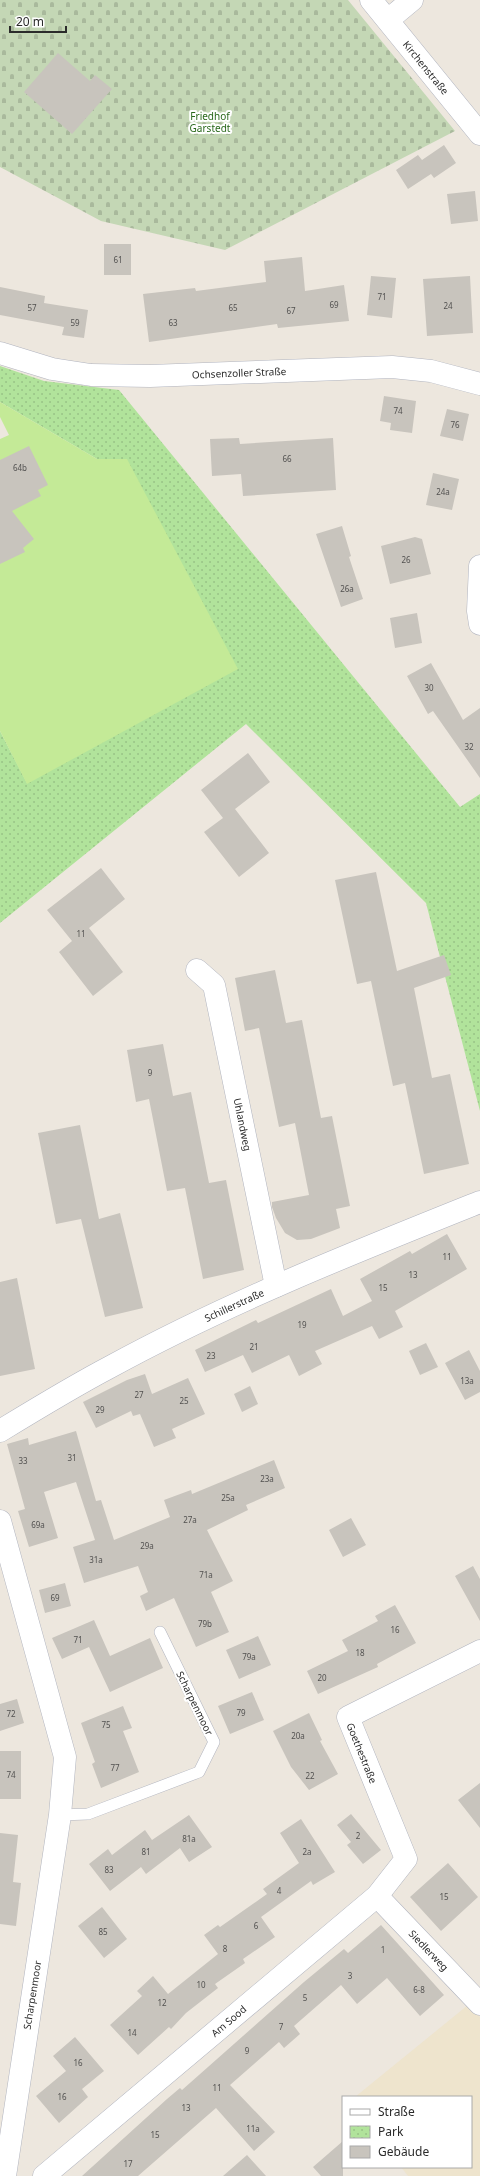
<svg xmlns="http://www.w3.org/2000/svg" width="480" height="2176" viewBox="0 0 480 2176" font-family="'Noto Sans',sans-serif">
  <defs>
    <pattern id="cemetery-stones" width="16" height="16" patternUnits="userSpaceOnUse"><rect width="16" height="16" fill="#c4d7b5"/><path d="M2 7V4a2 2 0 0 1 4 0v3zM10 15v-3a2 2 0 0 1 4 0v3z" fill="#a9b99c"/></pattern>
    <pattern id="park-dots" width="8" height="8" patternUnits="userSpaceOnUse"><rect width="8" height="8" fill="#b1e39b"/><path d="M2 2h.1M6 6h.1" fill="none" stroke="#98c386" stroke-width="1.8" stroke-linecap="round"/></pattern>
  </defs>
  <rect width="100%" height="100%" fill="#ede7de"/>
  <path fill="#eee4cd" d="M468 2005 480 2017V2176H408L401 2167H471V2097H355Z"/>
  <path fill="url(#cemetery-stones)" d="M0 0H348L455 131 225 250 101 221 0 167Z"/>
  <path fill="url(#park-dots)" d="M0 366 44 381 119 390 460 807 480 794V1111L426 903 246 724 0 923V731L27 783 97 459 0 402Z"/>
  <path fill="#c4ea97" d="M0 402 97 459H127L238 669 27 784 0 731V439L9 435 0 417Z"/>
  <path fill="#c8c4bd" d="M58 53 90 81 95 75 112 89 72 134 24 92Z
    M444 145 456 163 434 178 431 174 408 189 396 170 418 155 422 160Z
    M475 191 478 221 451 224 447 194Z
    M104 244H131V275H104Z
    M302 257 305 291 344 285 349 321 278 328 277 324 149 342 143 294 195 288 196 291 266 282 264 261Z
    M371 276 396 278 392 318 367 315Z
    M470 276 473 333 427 336 423 279Z
    M0 287 45 296 44 303 88 310 84 338 62 335 64 327 0 315Z
    M384 396 416 401 412 433 390 430 391 423 380 421Z
    M447 409 469 414 463 441 440 436Z
    M239 438 240 444 333 438 336 490 243 496 241 474 212 476 210 439Z
    M29 446 48 485 38 490 41 496 12 511 34 539 23 548 25 552 0 564V460Z
    M433 473 459 479 452 510 426 505Z
    M342 526 351 556 349 557 363 599 341 607 316 534Z
    M415 537 422 539 431 574 390 584 381 546Z
    M417 613 422 643 395 648 390 618Z
    M431 663 463 720 480 708V778L433 711 428 714 407 676Z
    M248 753 270 782 235 809 269 853 239 877 204 832 223 818 201 790Z
    M101 868 125 899 89 928 123 972 93 996 59 952 72 941 47 910Z
    M376 872 397 971 444 955 451 975 414 988 432 1078 450 1074 469 1164 424 1174 405 1083 393 1086 371 981 357 984 335 880Z
    M275 970 286 1023 302 1020 321 1118 332 1116 350 1206 336 1209 340 1228 311 1239 297 1240 285 1233 276 1218 272 1207V1202L309 1195 295 1123 279 1127 259 1028 245 1031 235 978Z
    M163 1044 173 1096 191 1092 209 1183 226 1180 244 1270 203 1279 185 1188 167 1191 149 1099 136 1102 127 1050Z
    M80 1125 99 1219 120 1213 143 1308 105 1317 81 1219 56 1224 38 1133Z
    M447 1234 467 1269 395 1311 403 1327 379 1339 372 1326 315 1351 322 1364 299 1376 289 1355 252 1373 243 1355 205 1372 195 1350 256 1320 258 1323 331 1289 343 1316 372 1301 360 1279 410 1251 412 1254Z
    M17 1278 35 1369 0 1376V1282Z
    M426 1343 438 1367 420 1375 409 1351Z
    M469 1350 480 1371V1392L465 1400 445 1363Z
    M145 1374 152 1394 188 1378 205 1414 172 1429 176 1438 154 1447 140 1414 133 1416 131 1411 96 1428 83 1402 127 1380Z
    M250 1386 258 1404 242 1412 234 1394Z
    M76 1431 96 1501 101 1500 114 1540 170 1517 164 1500 191 1490 192 1494 274 1460 285 1488 246 1505 248 1510 207 1530 233 1581 211 1592 229 1632 196 1647 174 1598 146 1611 140 1596 148 1592 138 1566 84 1583 73 1547 95 1540 76 1482 44 1492 58 1538 29 1547 18 1511 25 1509 7 1444 28 1438 29 1445Z
    M351 1518 366 1545 343 1557 329 1530Z
    M473 1566 480 1579V1621L455 1576Z
    M65 1583 71 1606 45 1613 39 1590Z
    M395 1605 416 1643 377 1664 378 1667 318 1694 307 1671 348 1651 342 1640 378 1621 375 1616Z
    M94 1620 110 1656 150 1638 163 1668 110 1692 89 1647 62 1659 52 1638Z
    M258 1636 271 1665 239 1679 226 1650Z
    M252 1692 264 1720 230 1734 218 1706Z
    M17 1699 24 1723 0 1731V1704Z
    M123 1706 132 1728 123 1731 139 1772 101 1788 92 1764 95 1762 81 1723Z
    M309 1713 322 1740 320 1741 338 1774 309 1790 291 1767 273 1731Z
    M0 1751H21V1799H0Z
    M480 1783V1828L458 1800Z
    M351 1814 381 1850 363 1864 347 1845 351 1842 337 1825Z
    M189 1815 212 1847 189 1862 180 1848 146 1874 141 1867 110 1891 89 1864 108 1849 112 1855 145 1830 152 1840Z
    M301 1819 335 1872 313 1885 311 1881 261 1917 275 1937 243 1959 245 1963 215 1984 218 1988 186 2013 171 2029 169 2027 138 2055 110 2025 142 1996 137 1991 153 1976 168 1994 218 1954 204 1935 218 1925 220 1927 267 1894 263 1889 299 1863 280 1833Z
    M0 1833 18 1835 13 1882 21 1883 16 1926 0 1924Z
    M448 1863 478 1897 441 1931 410 1897Z
    M102 1907 127 1939 104 1958 78 1926Z
    M381 1925 444 1995 420 2016 387 1978 357 2004 341 1985 294 2026 300 2034 284 2048 279 2042 230 2085 275 2132 254 2151 216 2108 138 2176H82L167 2099 180 2088 182 2090 304 1982 344 1949 348 1953Z
    M75 2037 104 2071 82 2089 88 2097 59 2123 36 2096 66 2071 53 2056Z
    M343 2141V2176H321L313 2167Z
    M247 2155 266 2176H223Z"/>
  <g fill="none" stroke-linecap="round" stroke-linejoin="round">
    <defs>
      <path id="lane" d="M60 1815 88 1814 199 1772 214 1742 160 1632"/>
      <g id="street">
        <path id="s1" d="M371 0 480 134"/>
        <path d="M388 20 412 0"/>
        <path d="M480 566 478 611 480 624"/>
        <path id="s2" d="M197 970 214 985 276 1286"/>
        <path id="s3" d="M0 1431C36 1409 72 1387 110 1367 229 1302 355 1252 480 1202"/>
        <path d="M0 1521 65 1757 60 1815 5 2176"/>
        <path id="s4" d="M377 1896 480 2004"/>
        <path id="s5" d="M44 2176 377 1896 406 1859 348 1717 480 1651"/>
      </g>
      <g id="secondary">
        <path id="s6" d="M0 353 52 369 91 375 150 376 392 367 431 371 480 384"/>
      </g>
    </defs>
    <use href="#lane" stroke="#b1b4bf" stroke-width="12"/>
    <use href="#street" stroke="#b1b4bf" stroke-width="23"/>
    <use href="#secondary" stroke="#b1b4bf" stroke-width="23"/>
    <use href="#lane" stroke="#fff" stroke-width="11"/>
    <use href="#street" stroke="#fff" stroke-width="22"/>
    <use href="#secondary" stroke="#fff" stroke-width="22"/>
  </g>
  <g text-anchor="middle" stroke-width="4" stroke-linejoin="round" paint-order="stroke">
    <g font-size="8" fill="#525150">
      <text x="118" y="263">61</text>
      <text x="382" y="300">71</text>
      <text x="334" y="308">69</text>
      <text x="448" y="309">24</text>
      <text x="32" y="311">57</text>
      <text x="233" y="311">65</text>
      <text x="291" y="314">67</text>
      <text x="75" y="326">59</text>
      <text x="173" y="326">63</text>
      <text x="398" y="414">74</text>
      <text x="455" y="428">76</text>
      <text x="287" y="462">66</text>
      <text x="20" y="471">64b</text>
      <text x="443" y="495">24a</text>
      <text x="406" y="563">26</text>
      <text x="347" y="592">26a</text>
      <text x="429" y="691">30</text>
      <text x="469" y="750">32</text>
      <text x="81" y="937">11</text>
      <text x="150" y="1076">9</text>
      <text x="447" y="1260">11</text>
      <text x="413" y="1278">13</text>
      <text x="383" y="1291">15</text>
      <text x="302" y="1328">19</text>
      <text x="254" y="1350">21</text>
      <text x="211" y="1359">23</text>
      <text x="467" y="1384">13a</text>
      <text x="139" y="1398">27</text>
      <text x="184" y="1404">25</text>
      <text x="100" y="1413">29</text>
      <text x="72" y="1461">31</text>
      <text x="23" y="1464">33</text>
      <text x="267" y="1482">23a</text>
      <text x="228" y="1501">25a</text>
      <text x="190" y="1523">27a</text>
      <text x="38" y="1528">69a</text>
      <text x="147" y="1549">29a</text>
      <text x="96" y="1563">31a</text>
      <text x="206" y="1578">71a</text>
      <text x="55" y="1601">69</text>
      <text x="205" y="1627">79b</text>
      <text x="395" y="1633">16</text>
      <text x="78" y="1643">71</text>
      <text x="360" y="1656">18</text>
      <text x="249" y="1660">79a</text>
      <text x="322" y="1681">20</text>
      <text x="241" y="1716">79</text>
      <text x="11" y="1717">72</text>
      <text x="106" y="1728">75</text>
      <text x="298" y="1739">20a</text>
      <text x="115" y="1771">77</text>
      <text x="11" y="1778">74</text>
      <text x="310" y="1779">22</text>
      <text x="358" y="1839">2</text>
      <text x="189" y="1842">81a</text>
      <text x="146" y="1855">81</text>
      <text x="307" y="1855">2a</text>
      <text x="109" y="1873">83</text>
      <text x="279" y="1894">4</text>
      <text x="444" y="1900">15</text>
      <text x="256" y="1929">6</text>
      <text x="103" y="1935">85</text>
      <text x="225" y="1952">8</text>
      <text x="383" y="1953">1</text>
      <text x="350" y="1979">3</text>
      <text x="201" y="1988">10</text>
      <text x="419" y="1993">6-8</text>
      <text x="305" y="2001">5</text>
      <text x="162" y="2006">12</text>
      <text x="281" y="2030">7</text>
      <text x="132" y="2036">14</text>
      <text x="247" y="2054">9</text>
      <text x="78" y="2066">16</text>
      <text x="217" y="2091">11</text>
      <text x="62" y="2100">16</text>
      <text x="186" y="2111">13</text>
      <text x="253" y="2132">11a</text>
      <text x="155" y="2138">15</text>
      <text x="128" y="2167">17</text>
    </g>
    <g font-size="10" fill="#2b2b2b" stroke="#fff">
      <text dy="4" stroke="none"><textPath href="#s1" startOffset="87">Kirchenstraße</textPath></text>
      <text dy="4" stroke="none"><textPath href="#s6" startOffset="242">Ochsenzoller Straße</textPath></text>
      <text dy="4" stroke="none"><textPath href="#s2" startOffset="165">Uhlandweg</textPath></text>
      <text dy="4" stroke="none"><textPath href="#s3" startOffset="266">Schillerstraße</textPath></text>
      <text transform="translate(195 1703) rotate(64)" y="4">Scharpenmoor</text>
      <text transform="translate(362 1753) rotate(68)" y="4">Goethestraße</text>
      <text dy="4" stroke="none"><textPath href="#s4" startOffset="75">Siedlerweg</textPath></text>
      <text transform="translate(32 1995) rotate(-81)" y="4">Scharpenmoor</text>
      <text dy="4" stroke="none"><textPath href="#s5" startOffset="241">Am Sood</textPath></text>
    </g>
    <g font-size="10" fill="#29681b" stroke="#fff">
      <text x="210" y="120">Friedhof<tspan x="210" dy="12">Garstedt</tspan></text>
    </g>
  </g>
  <rect x="342" y="2096" width="130" height="72" fill="#ffffff" stroke="#aaaaaa"/>
  <rect x="350" y="2109" width="20" height="6" fill="#ffffff" stroke="#aaaaaa"/>
  <text x="378" y="2116" font-size="12" fill="#2b2b2b">Straße</text>
  <rect x="350" y="2126" width="20" height="12" fill="url(#park-dots)" stroke="#aaaaaa"/>
  <text x="378" y="2136" font-size="12" fill="#2b2b2b">Park</text>
  <rect x="350" y="2146" width="20" height="12" fill="#c8c4bd" stroke="#aaaaaa"/>
  <text x="378" y="2156" font-size="12" fill="#2b2b2b">Gebäude</text>
  <path d="M10 26v6h56v-6" fill="none" stroke="#2b2b2b" stroke-width="2"/>
  <text x="16" y="26" font-size="12" fill="#2b2b2b" stroke="#ffffff" stroke-width="3" paint-order="stroke">20 m</text>
</svg>
